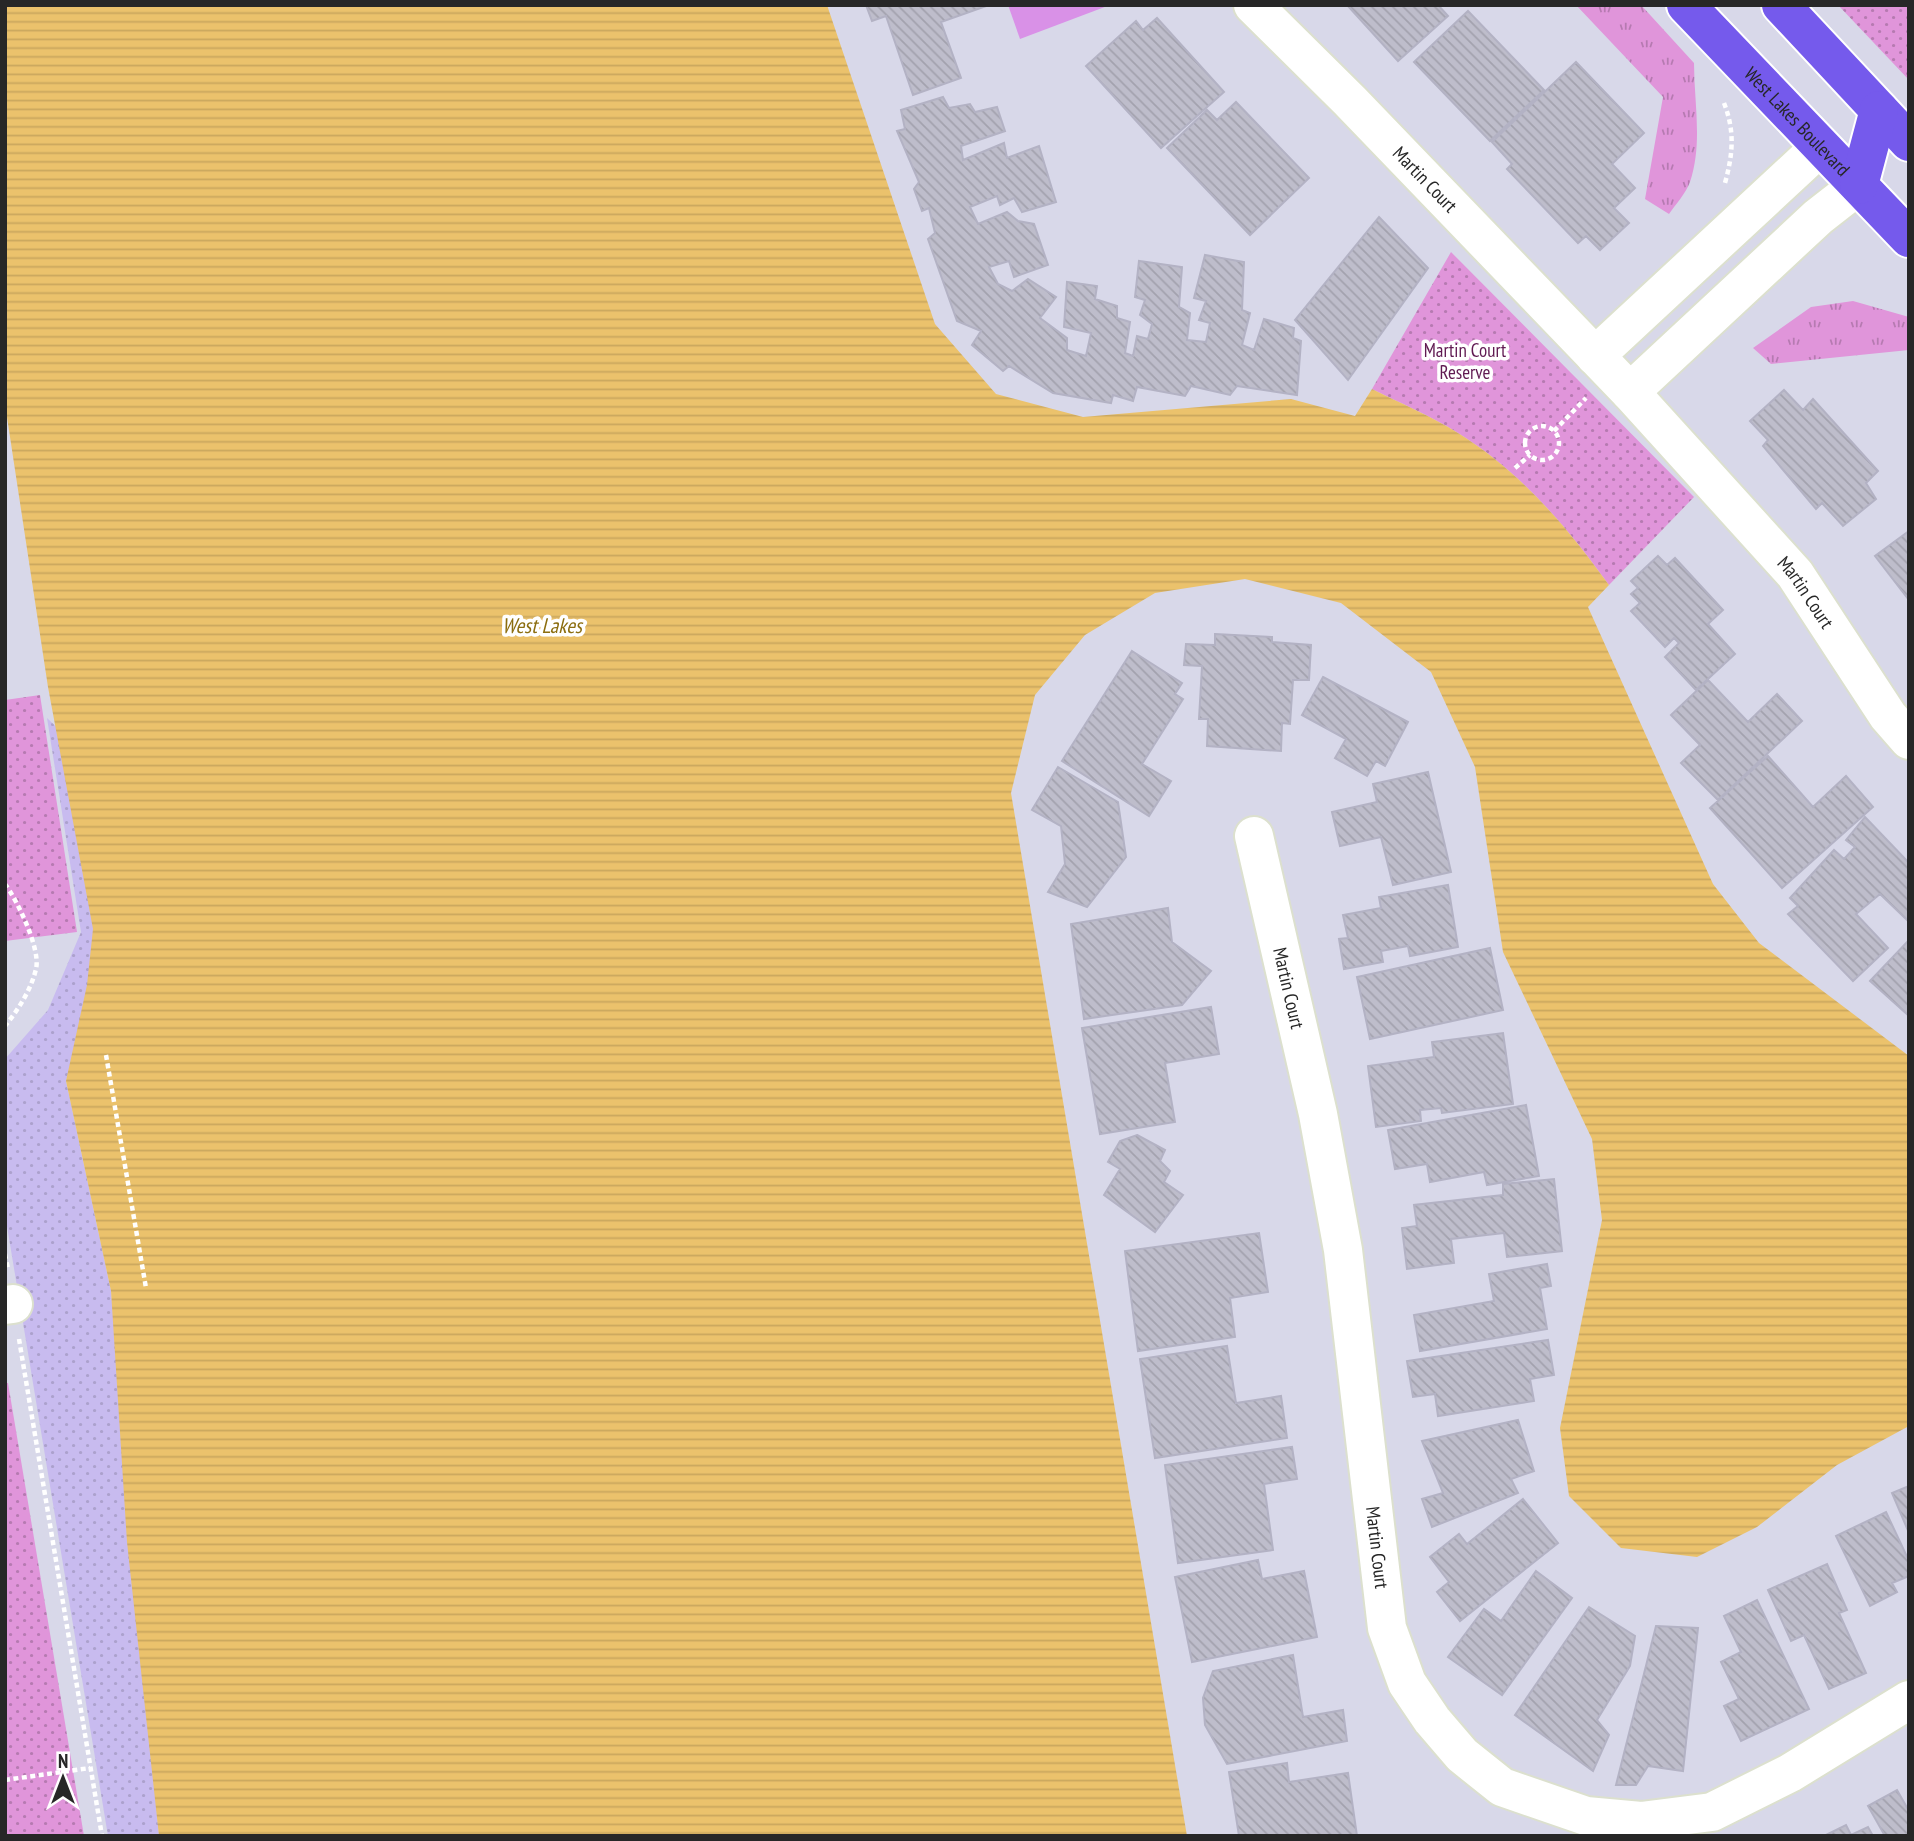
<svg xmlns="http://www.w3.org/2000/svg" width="1914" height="1841" viewBox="0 0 1914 1841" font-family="'PT Sans Narrow',sans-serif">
  <defs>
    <pattern id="grass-tufts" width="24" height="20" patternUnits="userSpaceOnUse" patternTransform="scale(1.75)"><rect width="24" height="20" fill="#e095da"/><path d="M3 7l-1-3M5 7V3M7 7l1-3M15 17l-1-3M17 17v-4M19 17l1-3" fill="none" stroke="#b67ab1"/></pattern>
    <pattern id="sand-dots" width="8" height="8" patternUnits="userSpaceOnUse" patternTransform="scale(1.75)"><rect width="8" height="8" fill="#c8bbef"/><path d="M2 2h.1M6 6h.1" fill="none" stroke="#aca1cd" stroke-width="1.8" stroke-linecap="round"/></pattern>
    <pattern id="park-dots" width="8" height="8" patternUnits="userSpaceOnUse" patternTransform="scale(1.75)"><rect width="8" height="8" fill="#e095da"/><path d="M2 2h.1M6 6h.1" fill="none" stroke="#b67ab1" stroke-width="1.8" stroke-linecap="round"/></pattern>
    <pattern id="water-rules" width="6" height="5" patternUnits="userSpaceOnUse" patternTransform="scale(1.75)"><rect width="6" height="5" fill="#ebc26c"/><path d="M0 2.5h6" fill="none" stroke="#caa75e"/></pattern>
    <pattern id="building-back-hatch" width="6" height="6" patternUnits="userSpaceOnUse" patternTransform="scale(1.75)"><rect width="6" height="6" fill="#bebdcb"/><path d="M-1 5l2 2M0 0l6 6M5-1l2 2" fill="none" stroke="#a3a2ae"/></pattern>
  </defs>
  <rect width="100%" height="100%" fill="#d8d8e9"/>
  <path fill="url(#grass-tufts)" d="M1576 5H1641L1694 63C1694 103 1703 143 1690 182 1686 193 1676 204 1669 214L1645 199 1663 97Z
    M1853 301 1909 317V350L1771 364 1753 348 1811 307Z"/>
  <path fill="url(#sand-dots)" d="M47 718 148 814 66 1081 111 1291 159 1836H108L5 1214V1059L48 1010 81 932Z"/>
  <path fill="url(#park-dots)" d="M1838 5H1909V80Z
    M1451 252 1694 497 1609 585C1566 526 1521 472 1458 433 1431 416 1400 403 1372 389Z
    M40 695 77 932 5 941V700Z
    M5 1383H8L84 1836H5Z"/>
  <path fill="#d991e7" d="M1008 5H1110L1020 39Z"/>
  <path fill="url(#water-rules)" d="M5 5H827L935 324 996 394 1083 417 1291 399 1355 416 1372 389C1400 403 1431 416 1458 433 1521 472 1566 526 1609 585L1588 607 1713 884 1759 943 1909 1056V1426L1837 1465 1757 1527 1697 1557 1621 1548 1569 1496 1560 1428 1602 1220 1592 1139 1503 952 1475 767 1431 672 1341 603 1245 579 1155 593 1085 635 1035 695 1011 793 1187 1836H159L127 1542 111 1291 66 1081 87 985 93 929 48 687 5 404Z"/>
  <path fill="url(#building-back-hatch)" stroke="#b3b2c4" stroke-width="2" d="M866 5H989L941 22 961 78 913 95 886 16 872 21Z
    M1347 5H1438L1448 16 1398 61Z
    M1468 11 1544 90 1490 141 1414 62Z
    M1157 18 1224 92 1161 148 1086 66 1136 21 1143 30Z
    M1576 62 1644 133 1612 164 1635 188 1614 208 1629 223 1600 250 1586 236 1578 243 1507 169 1512 164 1492 142Z
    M943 97 949 108 970 104 975 112 997 107 1005 131 961 146 963 160 1004 143 1007 158 1039 146 1056 202 1022 212 1014 198 1000 205 997 196 970 207 978 224 1007 212 1018 221 1034 224 1048 265 1014 277 1009 261 989 267 998 284 1012 291 1028 279 1056 297 1040 318 1067 338V350L1086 356 1091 333 1064 327 1067 282 1097 286 1095 299 1117 306V318L1130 322 1125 353 1133 356 1137 336 1148 339 1152 324 1140 315 1145 300 1135 297 1139 261 1182 267 1179 307 1190 313 1187 340 1206 342 1210 323 1199 320 1206 301 1194 298 1205 255 1244 262 1242 310 1250 313 1242 345 1254 350 1264 319 1294 328 1293 338 1301 341 1297 395 1237 386 1230 395 1191 386 1185 396 1137 387 1133 401 1113 395 1111 403 1053 393 1009 366 1003 371 972 345 981 331 957 321 928 239 935 233 929 208 922 211 914 189 919 182 897 131 905 129 901 110Z
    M1236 102 1309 178 1250 235 1167 148 1207 110 1217 120Z
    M1379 217 1428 268 1348 380 1295 320Z
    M1784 390 1803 410 1813 399 1878 471 1866 483 1876 499 1843 526 1822 503 1816 509 1763 446 1768 440 1750 421Z
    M1909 531V600L1875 556Z
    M1658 556 1667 565 1675 558 1723 610 1708 624 1735 654 1696 690 1665 657 1679 643 1674 638 1665 647 1631 611 1640 603 1631 594 1638 588 1631 581Z
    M1215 634 1272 637V642L1311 645 1309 680H1293L1290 724 1282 723 1281 751 1207 746 1208 719H1199L1202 666 1184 665 1186 644 1215 645Z
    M1132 651 1182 683 1175 694 1183 699 1142 764 1171 781 1149 816 1062 761Z
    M1323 677 1408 722 1385 766 1376 761 1367 776 1335 758 1346 739 1302 715Z
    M1708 680 1748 722 1777 694 1802 721 1718 800 1681 763 1700 745 1671 715Z
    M1768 756 1813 807 1846 776 1873 807 1782 888 1710 808Z
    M1058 767 1118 802 1126 857 1087 907 1048 892 1065 864 1061 826 1032 810Z
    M1428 772 1451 872 1393 885 1381 837 1340 846 1332 812 1377 802 1373 784Z
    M1865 817 1909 863V922L1880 894 1856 914 1888 948 1853 981 1788 914 1798 906 1790 898 1834 850 1844 859 1855 847 1846 840Z
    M1448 885 1458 947 1410 956 1408 946 1381 951 1383 962 1344 969 1339 939 1348 938 1343 915 1381 908 1379 897Z
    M1168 908 1172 942 1211 971 1182 1005 1084 1019 1071 924Z
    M1909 940V1016L1870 981Z
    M1490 948 1503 1010 1370 1039 1357 977Z
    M1211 1007 1219 1054 1165 1063 1175 1122 1100 1134 1082 1028Z
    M1503 1033 1513 1104 1442 1113 1441 1108 1420 1110 1421 1121 1376 1127 1368 1066 1434 1057 1432 1042Z
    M1526 1105 1539 1176 1487 1185 1484 1172 1430 1182 1427 1164 1395 1169 1388 1130Z
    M1137 1135 1165 1150 1160 1161 1170 1171 1164 1182 1183 1195 1155 1232 1104 1195 1120 1169 1108 1162 1120 1141Z
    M1554 1179 1562 1251 1507 1257 1504 1233 1451 1239 1454 1263 1407 1269 1402 1228 1417 1226 1414 1205 1503 1195V1184Z
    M1259 1233 1268 1292 1230 1298 1235 1337 1138 1351 1125 1251Z
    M1547 1264 1551 1286 1540 1288 1547 1329 1420 1351 1414 1315 1494 1301 1489 1274Z
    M1548 1340 1554 1375 1530 1379 1534 1401 1438 1416 1435 1394 1413 1397 1407 1361Z
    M1227 1346 1236 1403 1281 1396 1287 1438 1155 1458 1140 1359Z
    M1518 1420 1534 1471 1511 1479 1518 1493 1432 1527 1422 1499 1443 1493 1422 1441Z
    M1292 1447 1297 1479 1264 1484 1273 1550 1178 1563 1165 1465Z
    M1909 1486V1533L1892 1493Z
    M1523 1499 1558 1543 1460 1621 1437 1592 1449 1582 1430 1557 1459 1534 1467 1544Z
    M1886 1512 1909 1561V1576L1892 1583 1897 1592 1870 1606 1836 1536Z
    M1258 1560 1262 1579 1304 1571 1317 1637 1192 1662 1175 1577Z
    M1827 1564 1847 1610 1839 1613 1866 1673 1829 1689 1804 1635 1791 1641 1768 1590Z
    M1536 1571 1572 1598 1502 1695 1448 1657 1484 1609 1501 1621Z
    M1757 1600 1809 1709 1741 1741 1724 1706 1739 1699 1721 1662 1741 1652 1724 1616Z
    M1589 1607 1635 1636 1630 1666 1597 1720 1609 1735 1593 1771 1515 1715Z
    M1656 1626 1698 1628 1683 1771 1648 1766 1636 1785H1616Z
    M1293 1655 1303 1717 1343 1710 1347 1741 1227 1764 1205 1725 1203 1698 1213 1671Z
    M1287 1763 1289 1782 1348 1773 1357 1836H1239L1229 1772Z
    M1897 1790 1909 1811V1836H1885L1868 1806Z
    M1846 1825 1851 1835 1868 1827 1873 1836H1824Z"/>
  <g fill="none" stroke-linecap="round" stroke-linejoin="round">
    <defs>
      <g id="minor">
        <path id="s1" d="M1253 5 1350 101 1630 392 1795 574 1888 716 1909 740"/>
        <path d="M1595 356 1819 148"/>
        <path d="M1630 392 1818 217 1859 185"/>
        <path id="s2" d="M1254 836 1318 1114 1343 1250 1387 1628 1407 1683 1432 1720 1462 1755 1502 1787 1586 1816 1641 1821 1712 1812 1790 1773 1909 1700"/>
        <path d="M5 1305 13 1304"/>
      </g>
      <g id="major">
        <path id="s3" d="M1686 5 1909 238"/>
        <path d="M1781 5 1909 142"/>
        <path d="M1859 185 1879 110"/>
      </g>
    </defs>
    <use href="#minor" stroke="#dce0ce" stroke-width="42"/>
    <use href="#major" stroke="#fff" stroke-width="42"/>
    <path stroke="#fff" stroke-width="4.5" stroke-dasharray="5 3.5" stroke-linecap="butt" d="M1724 103C1735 131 1733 154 1725 183
      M1525 443a17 17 0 1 1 34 0a17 17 0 1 1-34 0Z
      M1554 431 1586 398
      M1515 468 1530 455
      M5 884C17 900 41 949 36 969 31 990 18 1010 5 1026
      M106 1055 146 1288
      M5 1254 8 1269
      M19 1339 102 1836
      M5 1780 90 1768"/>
    <use href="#minor" stroke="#fff" stroke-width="38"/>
    <use href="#major" stroke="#755aec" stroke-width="38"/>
  </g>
  <g text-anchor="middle" stroke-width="7" stroke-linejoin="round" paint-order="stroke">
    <g font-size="19" fill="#272727" stroke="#fff">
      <text dy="7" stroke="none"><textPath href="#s3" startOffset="161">West Lakes Boulevard</textPath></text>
      <text dy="7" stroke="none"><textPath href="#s1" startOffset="245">Martin Court</textPath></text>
      <text dy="7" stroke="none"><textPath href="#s1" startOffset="807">Martin Court</textPath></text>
      <text dy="7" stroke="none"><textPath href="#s2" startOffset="156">Martin Court</textPath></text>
      <text dy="7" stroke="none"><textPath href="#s2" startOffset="723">Martin Court</textPath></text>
    </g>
    <g font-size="19" fill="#601a52" stroke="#fff">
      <text x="1465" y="357">Martin Court<tspan x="1465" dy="22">Reserve</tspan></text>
    </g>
    <g font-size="21" font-style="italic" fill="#8c6e10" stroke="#fff">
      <text x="542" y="633">West Lakes</text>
    </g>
  </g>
  <rect width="1914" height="1841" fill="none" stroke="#272727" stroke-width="14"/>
  <g transform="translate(63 1778)" stroke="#ffffff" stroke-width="5" paint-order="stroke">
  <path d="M0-5L12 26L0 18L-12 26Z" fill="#272727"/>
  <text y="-10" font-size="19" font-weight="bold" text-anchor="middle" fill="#272727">N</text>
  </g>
</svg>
